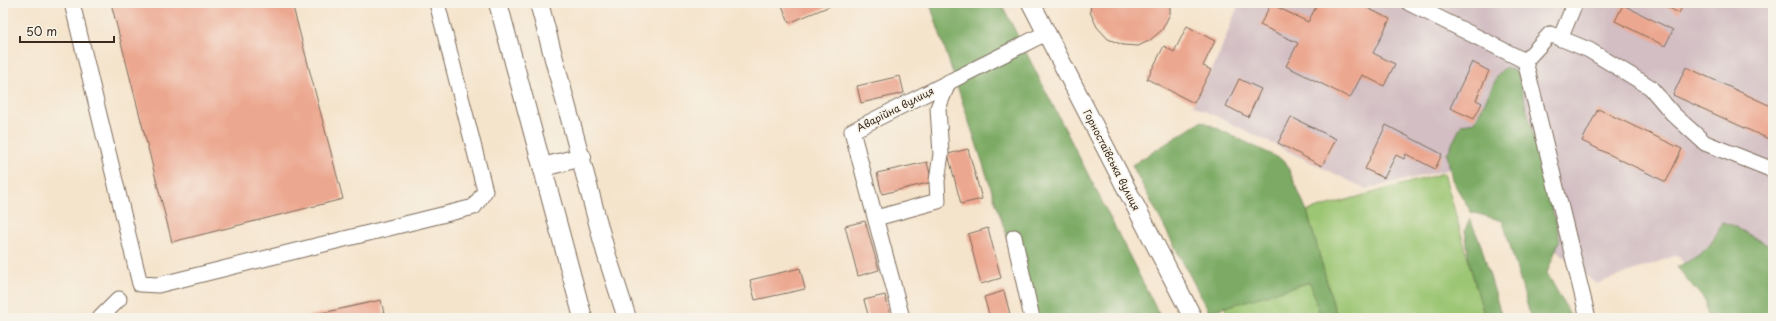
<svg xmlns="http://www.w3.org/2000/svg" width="1776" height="321" viewBox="0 0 1776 321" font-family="'Playpen Sans',sans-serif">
  <rect width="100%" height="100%" fill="#f7f3e8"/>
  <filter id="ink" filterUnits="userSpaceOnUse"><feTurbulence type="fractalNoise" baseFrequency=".025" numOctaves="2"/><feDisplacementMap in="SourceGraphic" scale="8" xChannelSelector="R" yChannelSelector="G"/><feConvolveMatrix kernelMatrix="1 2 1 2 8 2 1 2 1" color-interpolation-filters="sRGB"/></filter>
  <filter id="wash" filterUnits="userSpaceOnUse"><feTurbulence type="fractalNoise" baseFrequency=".012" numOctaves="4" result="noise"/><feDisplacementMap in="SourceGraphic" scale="16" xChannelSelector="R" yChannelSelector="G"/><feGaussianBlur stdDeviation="0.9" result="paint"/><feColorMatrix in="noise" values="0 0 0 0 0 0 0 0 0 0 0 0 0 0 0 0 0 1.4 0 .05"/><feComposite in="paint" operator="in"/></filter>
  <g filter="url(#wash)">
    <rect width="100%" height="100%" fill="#f5e4cc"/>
    <path fill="#d2bec3" d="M1239 3H1773V285L1723 311 1677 255 1596 284 1459 167 1366 189 1193 105 1216 62Z"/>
    <path fill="#9cc673" stroke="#6c7848" d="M1444 173 1485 318H1337L1307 211Z
      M1311 282 1321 318H1229L1224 306Z"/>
    <path fill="#7dab65" stroke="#5c6a42" d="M931 3H1001L1161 318H1034L930 4Z
      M1505 67 1517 72 1560 239 1547 273 1572 318H1531L1503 221 1471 212 1452 180 1447 154 1462 124 1475 122 1499 73Z
      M1202 121 1285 161 1307 211 1337 318H1321L1310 282 1209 312 1132 165Z
      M1470 219 1481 245 1502 318H1485L1470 266 1465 230Z
      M1722 222 1730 224 1773 248V318H1707L1706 302 1677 267C1704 253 1710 250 1722 222Z"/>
    <g id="blocks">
      <path fill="#eca790" d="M111 3H292L343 199 172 242Z
        M781 3H829L830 6 789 23Z
        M1091 3H1170V14L1162 30 1149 41 1138 46 1123 45 1108 39 1097 27 1090 12Z
        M1318 3H1357L1390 19 1373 53 1395 64 1384 86 1362 75 1350 98 1286 66 1298 43 1260 25 1271 4 1308 22Z
        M1659 3H1684L1679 13Z
        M1623 5 1673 30 1665 46 1615 21Z
        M1187 26 1215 41 1203 66 1211 70 1194 103 1147 79 1164 46 1174 52Z
        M1472 62 1489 71 1476 100 1482 103 1474 119 1450 108Z
        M1686 67 1773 107V141L1673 95Z
        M900 76 904 93 861 103 857 86Z
        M1239 79 1261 89 1248 117 1226 106Z
        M1598 109 1682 149 1666 182 1582 141Z
        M1291 117 1336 139 1322 166 1278 143Z
        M1386 125 1442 154 1435 169 1406 154 1404 159 1396 155 1384 178 1365 169Z
        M968 149 982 199 961 204 948 154Z
        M927 162 932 182 882 194 877 173Z
        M865 221 879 270 858 276 845 226Z
        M988 228 1001 278 981 284 968 234Z
        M800 268 805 289 755 300 750 280Z
        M1004 291 1011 318H990L984 297Z
        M885 295 891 318H869L864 300Z
        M381 300 385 318H304V317Z"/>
    </g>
  </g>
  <g filter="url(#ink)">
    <use href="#blocks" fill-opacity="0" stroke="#7c6b5b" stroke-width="1"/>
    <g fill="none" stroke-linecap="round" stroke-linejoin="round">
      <defs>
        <path id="minor" d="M72 3 140 284 158 285 474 207 485 191 437 3
          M1409 3 1525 61 1588 318
          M1560 39 1575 3
          M1525 61 1550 34 1589 50 1650 87 1673 114 1705 143 1773 170
          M876 218 938 201 937 181 941 154 938 108 948 83
          M1014 237 1032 318
          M100 318 119 299
          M902 318 852 131 1046 33"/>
        <path id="major" d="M498 3 583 318
          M539 3 606 253 627 318
          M1031 3 1193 318
          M543 167 582 157"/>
      </defs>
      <use href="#minor" stroke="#7c6b5b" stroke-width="17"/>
      <use href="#major" stroke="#7c6b5b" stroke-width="20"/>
      <use href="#minor" stroke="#fff" stroke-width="15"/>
      <use href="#major" stroke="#fff" stroke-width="18"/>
    </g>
  </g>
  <g text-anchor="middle" stroke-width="3.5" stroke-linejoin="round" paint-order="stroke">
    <g font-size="10" fill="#3b2a1e" stroke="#f7f3e8">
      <text transform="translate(895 109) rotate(-27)" y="4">Аварійна вулиця</text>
      <text transform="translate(1112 160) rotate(63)" y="4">Горностаївська вулиця</text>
    </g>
  </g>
  <rect width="1776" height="321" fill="none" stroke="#f7f3e8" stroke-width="16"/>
  <path d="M20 36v6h94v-6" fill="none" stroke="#3b2a1e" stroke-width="2"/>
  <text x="26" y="36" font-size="12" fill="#3b2a1e" stroke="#f7f3e8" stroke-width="3" paint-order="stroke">50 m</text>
</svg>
